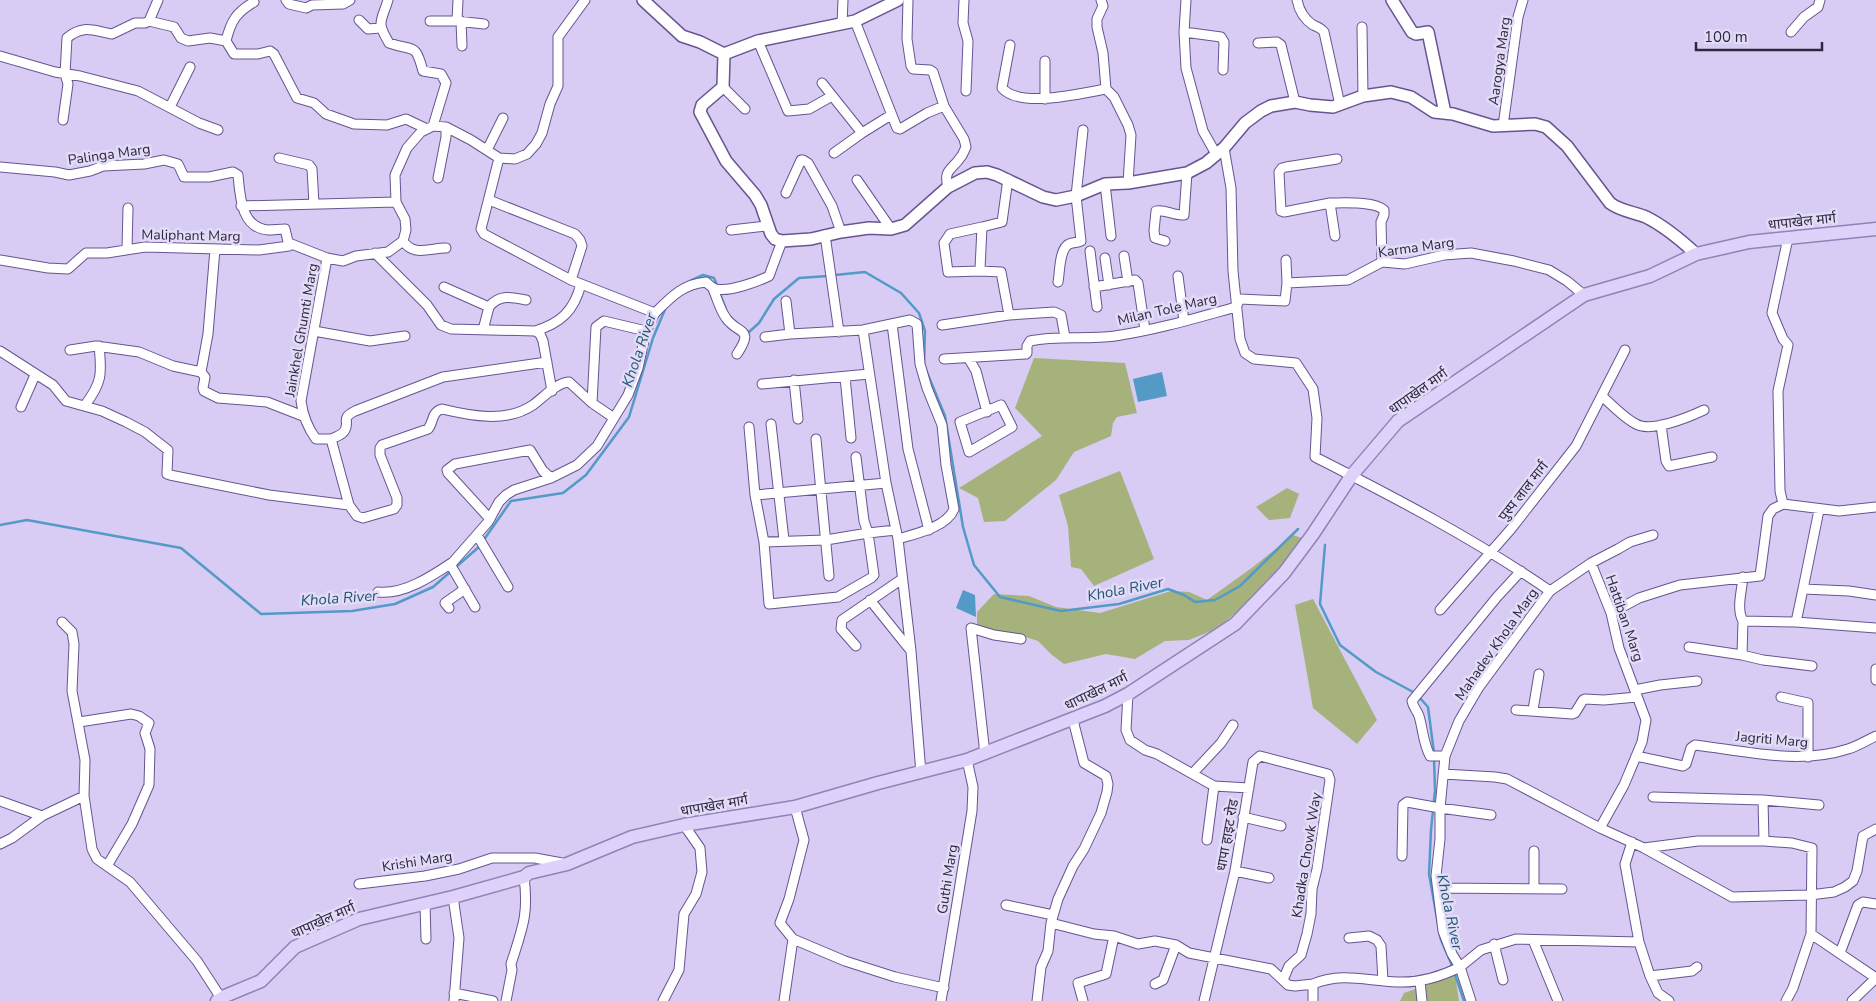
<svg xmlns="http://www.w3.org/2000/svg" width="1876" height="1001" viewBox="0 0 1876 1001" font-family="'Nunito Sans','Noto Sans Devanagari',sans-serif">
  <rect width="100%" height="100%" fill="#d8ccf5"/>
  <path fill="#a6b27c" d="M1034 358 1125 363 1137 413 1117 417 1113 423 1111 436 1074 452 1056 480 1005 521 984 522 978 498 959 488 1042 436 1015 408Z
    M1120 471 1154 559 1094 586 1081 569 1071 567 1068 526 1059 495Z
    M1287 488 1299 494 1290 518 1269 520 1256 507Z
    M1293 535 1305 539 1292 555 1243 607 1216 629 1189 640 1165 641 1135 659 1106 654 1064 664 1052 655 1038 641 1019 635 987 632 977 625V612L994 594 1029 596 1056 607 1100 613 1171 591 1189 592 1207 600 1253 567Z
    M1313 599 1377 720 1357 744 1313 708 1295 605Z
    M1455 975 1459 1001H1400L1404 993Z"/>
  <path fill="#539ac6" d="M1162 372 1167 396 1138 402 1133 379Z
    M963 590 975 595 976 617 956 608Z"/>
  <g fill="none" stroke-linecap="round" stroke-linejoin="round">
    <path stroke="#539ac6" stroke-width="2.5" d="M835 275 865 272 901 293 919 313 925 331 924 365 945 416 963 527 974 565 1000 597 1061 611 1119 604 1168 589 1184 595 1195 602 1215 600 1240 586 1298 529
      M690 281 703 275 714 278 717 285
      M720 294 727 312
      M747 331 749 332 759 323 774 299 799 278 828 276
      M0 525 27 520 181 548 261 614 352 611 395 604 433 587 480 546
      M483 541 511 501 563 493 586 475 629 417 653 338 666 307
      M1325 545 1320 604 1340 645 1376 672 1415 693
      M1419 697 1428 707 1434 753
      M1434 758 1435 790 1431 830 1429 874 1438 924
      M1439 932 1441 940 1451 963 1464 1001"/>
    <defs>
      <path id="street" d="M286 0 289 4 306 8 312 5 343 4 350 0
        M388 0C381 23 376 21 389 43 415 52 415 42 423 71L441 74 446 83 433 126
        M908 0 907 39 911 66 913 69 930 70 933 72 944 106 964 139 966 147C964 151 963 155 960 158 952 170 943 170 948 187
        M964 0 963 23 968 41 966 91
        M1101 0 1103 6 1097 19V27L1103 53 1106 89 1114 97 1128 125 1131 135 1128 183
        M1186 0 1184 32 1186 68 1203 131 1216 154
        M1297 0C1299 10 1304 19 1313 25 1318 27 1321 28 1324 32L1340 105
        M254 2C237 12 231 20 226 41L234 54H258L270 51 274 54 297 98 314 103 326 114 354 124 387 125 406 119 427 129
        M359 20 368 29 380 28
        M149 21 174 27 181 38 188 41 210 38 226 41
        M430 21H457L484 24
        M457 21 458 0
        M461 21 462 46
        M855 21 897 128 900 129 927 113 944 106
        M842 24 843 0
        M1362 27 1363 96
        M1184 32 1221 37 1224 42 1223 70
        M1791 32 1804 17 1818 7 1820 0
        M758 41 788 111 809 109 832 96
        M1258 43 1277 42 1281 45 1295 102
        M1010 45 1002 88C1020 109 1082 93 1106 89
        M0 56 55 72 80 76 138 91 199 123 218 130
        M822 83 862 133
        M723 87 745 109
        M1045 99V61
        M170 107 190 67
        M63 120 68 84 65 74 67 38C83 24 94 31 112 34L135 23H145L149 21 158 0
        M1503 126 1518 17 1523 0
        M1224 148 1231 188 1233 271 1240 339 1245 353 1254 359 1296 363 1313 389 1317 418 1315 457C1396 498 1476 540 1550 591
        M487 150 503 118
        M834 153 862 133 891 115
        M279 158 309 165 312 169 314 204
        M499 158 481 229 484 234 571 280 655 313C671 297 683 284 706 282 709 285 712 288 716 289 729 292 757 282 769 276L782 241
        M0 167 55 172 69 175 90 171 103 166 144 164 164 160 178 164 184 177H209L233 172 238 175C240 196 241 228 268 230 274 230 279 229 285 229L289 246 259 250 145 247 107 253H86L68 269 48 268 0 260
        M438 178 446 137V127
        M1008 179 1002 222 982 227 980 269V271L1001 272 1009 315
        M857 180 891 229
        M1105 184 1111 236
        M786 193 801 160H803L808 163 832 206 841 232
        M489 200 575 234 580 240 582 246 571 280
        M1330 203 1284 212 1281 211 1279 172 1282 168 1286 167 1337 159
        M241 206 396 202
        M731 230 767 226
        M825 235 839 332
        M1335 236 1330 203C1344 203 1374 201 1384 210V215L1381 222 1382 262
        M403 241 406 230 405 219 396 202 395 175 407 148 421 132 433 126 446 127 471 140 499 158 515 159 527 154 536 144 542 133 550 104 558 86V37L585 0
        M403 241C414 257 429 248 446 248
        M1165 241 1155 238 1154 231 1156 211C1165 209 1174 216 1184 215L1187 173
        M289 243 327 258 343 261 356 256 388 252 403 241
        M127 249 128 208
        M1090 251 1097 307
        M375 253 427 305 441 325 451 329 535 331 540 334 543 341 552 391
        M1124 256 1128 282
        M327 258 301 401C303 416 307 427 316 439H331L349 505 357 516 363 518 394 509 397 505V498L380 455V448L382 445 428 429C434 422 431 412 442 409 471 416 507 423 533 405 544 397 556 383 569 382L592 403 614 418
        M1105 258 1109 285
        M1286 260 1287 283
        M980 271 948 272 944 243 950 234 982 227
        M1178 276 1184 321
        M1058 282C1060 272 1059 249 1069 244 1074 242 1077 243 1081 241L1076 196 1083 130
        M444 287 489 307 483 330
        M1094 287 1135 280 1138 283 1145 330
        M713 289C717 298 720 310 726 318 738 335 755 327 737 354
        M786 301 790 334
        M489 307C499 294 512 297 526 300
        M1236 307 1240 299 1285 301 1287 283 1348 280 1382 262 1405 264 1444 255 1471 253 1514 261 1549 270 1567 281 1584 295
        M892 324 908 449 929 530
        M942 325 1009 315 1054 312 1061 315 1065 337
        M863 330 886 483 898 539 911 651 921 773
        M314 331 370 341 405 336
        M535 331C561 323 574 311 581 284
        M765 337 790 334 863 330 910 320 917 324 920 364 927 388 942 425 946 465 954 509C947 527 915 534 898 539
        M70 350 96 346 139 352 173 366 201 372 205 377 203 388 204 391 218 398 267 402 303 416
        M0 351 53 385 66 401 102 411 126 422 145 432 168 450 167 474 170 475 269 495 349 505
        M944 359 1026 354 1027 353V346L1030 341C1058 335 1087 340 1115 336 1156 330 1196 318 1236 307
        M969 359 976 371 987 412
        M201 372 208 334 215 249
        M845 377 851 438
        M794 380 798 419
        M762 384 869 374
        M1602 396C1612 405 1624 418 1636 424 1651 433 1689 417 1704 410
        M592 403 596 327 604 321 646 331
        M85 405C102 383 102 374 99 346
        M1001 405 1012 427 969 452 960 422Z
        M21 407 35 375
        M771 424 784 540
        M1661 425 1666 461 1669 466 1712 457
        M749 427 755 495 886 483
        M331 439C335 437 343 435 345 430 350 420 340 419 355 411L443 377 547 362
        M816 439 829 576
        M856 457 864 521 868 533 896 530
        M755 495 764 542 769 604 838 597 871 578 874 575 868 533 826 540 764 542
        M1783 504 1780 491 1778 391 1788 345 1783 339 1772 313 1788 238
        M1783 504 1839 511 1876 507
        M490 519 448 473 447 470 455 464 530 450 543 471 551 478
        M477 535 508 587
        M1591 563 1611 613 1619 648 1646 720 1642 742 1624 785 1600 828
        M450 564 475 607
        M1743 577C1742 590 1736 609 1743 621L1796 622 1803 589 1849 591 1876 595
        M1803 589 1819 510
        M378 592C404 595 432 576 453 562L488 522 499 502 506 495 514 490 551 478 577 465 597 446 628 395 638 368 646 331 655 313
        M870 600 911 651
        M449 608 445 603 465 589
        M1440 610 1511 529 1576 446 1625 350
        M1611 613 1639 598 1680 585 1760 576 1768 516 1773 509 1783 504
        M62 622 72 632 74 644 72 691 85 760 84 796 92 849 97 859 130 882 197 961 221 998
        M1796 622 1876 628
        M856 646 841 629 842 620 902 579
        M1689 647 1742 655 1743 621
        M1742 655 1763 660 1812 666
        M1876 669V680
        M1635 690 1660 685 1697 681
        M1128 694 1126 730 1130 740 1145 750 1157 754 1214 786 1249 788
        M1781 697 1808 703V757
        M1516 710 1572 714 1575 713 1583 700 1585 699 1604 700 1637 697
        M1533 710 1539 674
        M79 722 131 714 139 716 149 723 145 733 150 749 149 785 132 824 107 866
        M985 754 971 628 994 635 1021 639
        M1445 756H1430C1423 743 1423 729 1419 716 1417 710 1413 707 1412 701L1497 597 1521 571
        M1636 756 1683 766 1686 764 1691 748 1695 745C1745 751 1799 765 1848 749 1858 746 1867 740 1876 736
        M1193 773 1221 743 1233 725
        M1443 774 1495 777 1507 779 1600 828 1644 848 1732 897 1810 895 1834 892 1845 887 1853 881 1857 871 1863 836 1876 829
        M1653 797 1763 800 1819 805
        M1763 800 1764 841
        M0 801 42 816
        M1243 817 1281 826
        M1207 840 1214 786
        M1632 842 1625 864 1639 942 1650 976 1658 993 1669 1001
        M0 844 12 838 42 816 84 796
        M1644 848 1698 841H1764L1792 843 1812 848 1811 934 1793 988 1786 1001
        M1402 856 1403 805 1407 802 1440 808 1491 815
        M1235 871 1269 878
        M359 884 425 876 459 869 492 858H535L562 863
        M1438 888 1562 889
        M1534 889V851
        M453 897 459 938 454 1001
        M425 903 426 939
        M1006 905 1053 915
        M1051 923 1094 934 1114 936 1138 944 1155 941 1176 945 1189 953 1271 969 1288 985 1295 986 1313 984V1001
        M1811 934 1876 978
        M1349 938 1369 936 1377 940 1381 946 1383 981
        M793 939 845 961 895 977 944 988
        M1533 940 1558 1001
        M1639 942 1516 939 1481 950 1460 967 1452 954 1443 931 1436 876 1440 839V808L1445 756 1459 721 1479 687 1550 591 1591 563 1618 549 1630 542 1653 535
        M1494 944 1503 980
        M1840 953 1858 905 1863 902 1876 904
        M1650 976 1692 971 1697 967
        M1420 981 1422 1001
        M1155 984 1163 980 1176 945
        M1313 984C1343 972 1366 981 1397 982 1418 983 1440 977 1460 967L1471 1001
        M454 993 493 1001
        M506 1001 512 970 511 964C522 929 529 915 524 877
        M663 1001 679 970 684 914 696 894 702 872 700 848 684 825
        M784 1001 793 939 780 923 789 899 804 840 795 807
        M941 1001 972 811 973 787 967 760
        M1037 1001 1041 967 1048 951 1051 923 1058 899 1073 866 1084 849 1101 813 1107 792 1108 784 1106 776 1084 763 1073 720
        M1083 1001 1078 983 1106 974 1114 936
        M1204 1001 1235 871 1253 762 1260 756 1328 774 1330 780 1317 869 1312 889 1311 914 1307 934 1301 955 1289 966 1283 980
        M1852 1001 1876 978"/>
      <path id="secondary" d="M643 0 682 36 700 42 724 54 758 41 855 21 898 0
        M1392 0 1412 32 1416 34 1428 32 1445 113
        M724 54 723 87 702 105 700 112 726 161 755 195 761 205 771 234 775 239 782 241 811 239 841 232 869 228 891 229 905 225 948 187 975 173 987 172 997 175 1043 197 1056 200 1076 196 1105 184 1128 183 1187 173 1206 163 1224 148 1245 123 1261 111 1271 106 1295 102 1310 105 1333 107 1363 96 1391 92 1411 97 1434 112 1453 114 1493 126 1535 124 1546 127 1567 146 1610 203C1620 211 1634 212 1646 217 1664 226 1681 240 1696 254"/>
      <path id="primary" d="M217 1001 225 996 261 981 295 947 359 919 453 897 524 877 529 873 567 864 632 837 684 825 795 807 878 783 967 760 1105 706 1128 694 1235 624 1284 573 1313 534 1352 475 1398 421 1584 295 1650 276 1696 254 1749 242 1876 229"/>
    </defs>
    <use href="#street" stroke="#685490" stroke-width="11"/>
    <use href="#secondary" stroke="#685490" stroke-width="14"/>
    <use href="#primary" stroke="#9282b7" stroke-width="15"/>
    <use href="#street" stroke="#fff" stroke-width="9"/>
    <use href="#secondary" stroke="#fff" stroke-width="11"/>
    <use href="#primary" stroke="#ded2fa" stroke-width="12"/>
  </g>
  <g text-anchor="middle" stroke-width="5" stroke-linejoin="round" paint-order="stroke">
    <g font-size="14" fill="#2f2641" stroke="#e3dcf7">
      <text transform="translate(1499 61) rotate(-82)" y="5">Aarogya Marg</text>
      <text transform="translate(109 154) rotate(-8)" y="5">Palinga Marg</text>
      <text transform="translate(1802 221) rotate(-6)" y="5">धापाखेल मार्ग</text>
      <text transform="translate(191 235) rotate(1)" y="5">Maliphant Marg</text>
      <text transform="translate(1416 247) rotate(-8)" y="5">Karma Marg</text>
      <text transform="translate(1167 309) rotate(-13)" y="5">Milan Tole Marg</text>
      <text transform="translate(301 330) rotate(-80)" y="5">Jainkhel Ghumti Marg</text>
      <text transform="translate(1418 391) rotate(-35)" y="5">धापाखेल मार्ग</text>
      <text transform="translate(1523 491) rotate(-52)" y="5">पुस्प लाल मार्ग</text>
      <text transform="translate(1625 618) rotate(71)" y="5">Hattiban Marg</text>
      <text transform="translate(1496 644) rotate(-55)" y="5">Mahadev Khola Marg</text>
      <text transform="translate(1096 691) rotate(-26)" y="5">धापाखेल मार्ग</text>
      <text transform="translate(1772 739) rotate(5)" y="5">Jagriti Marg</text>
      <text transform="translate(714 805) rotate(-10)" y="5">धापाखेल मार्ग</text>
      <text transform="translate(1227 835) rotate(-80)" y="5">धापा हाइट रोड</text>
      <text transform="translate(1306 855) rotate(-81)" y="5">Khadka Chowk Way</text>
      <text transform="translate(417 861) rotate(-9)" y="5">Krishi Marg</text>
      <text transform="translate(947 879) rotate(-81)" y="5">Guthi Marg</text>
      <text transform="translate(323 920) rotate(-24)" y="5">धापाखेल मार्ग</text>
    </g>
    <g font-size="15" font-style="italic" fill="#205574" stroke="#e3dcf7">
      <text transform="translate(639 350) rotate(-71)" y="5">Khola River</text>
      <text transform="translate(1125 589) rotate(-11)" y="5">Khola River</text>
      <text transform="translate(339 598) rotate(-4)" y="5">Khola River</text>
      <text transform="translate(1450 912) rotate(78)" y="5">Khola River</text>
    </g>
  </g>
  <path d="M1696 42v8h126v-8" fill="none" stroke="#2f2641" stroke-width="2.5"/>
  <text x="1704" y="42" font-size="15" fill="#2f2641" stroke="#e3dcf7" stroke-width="4" paint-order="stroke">100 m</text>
</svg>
